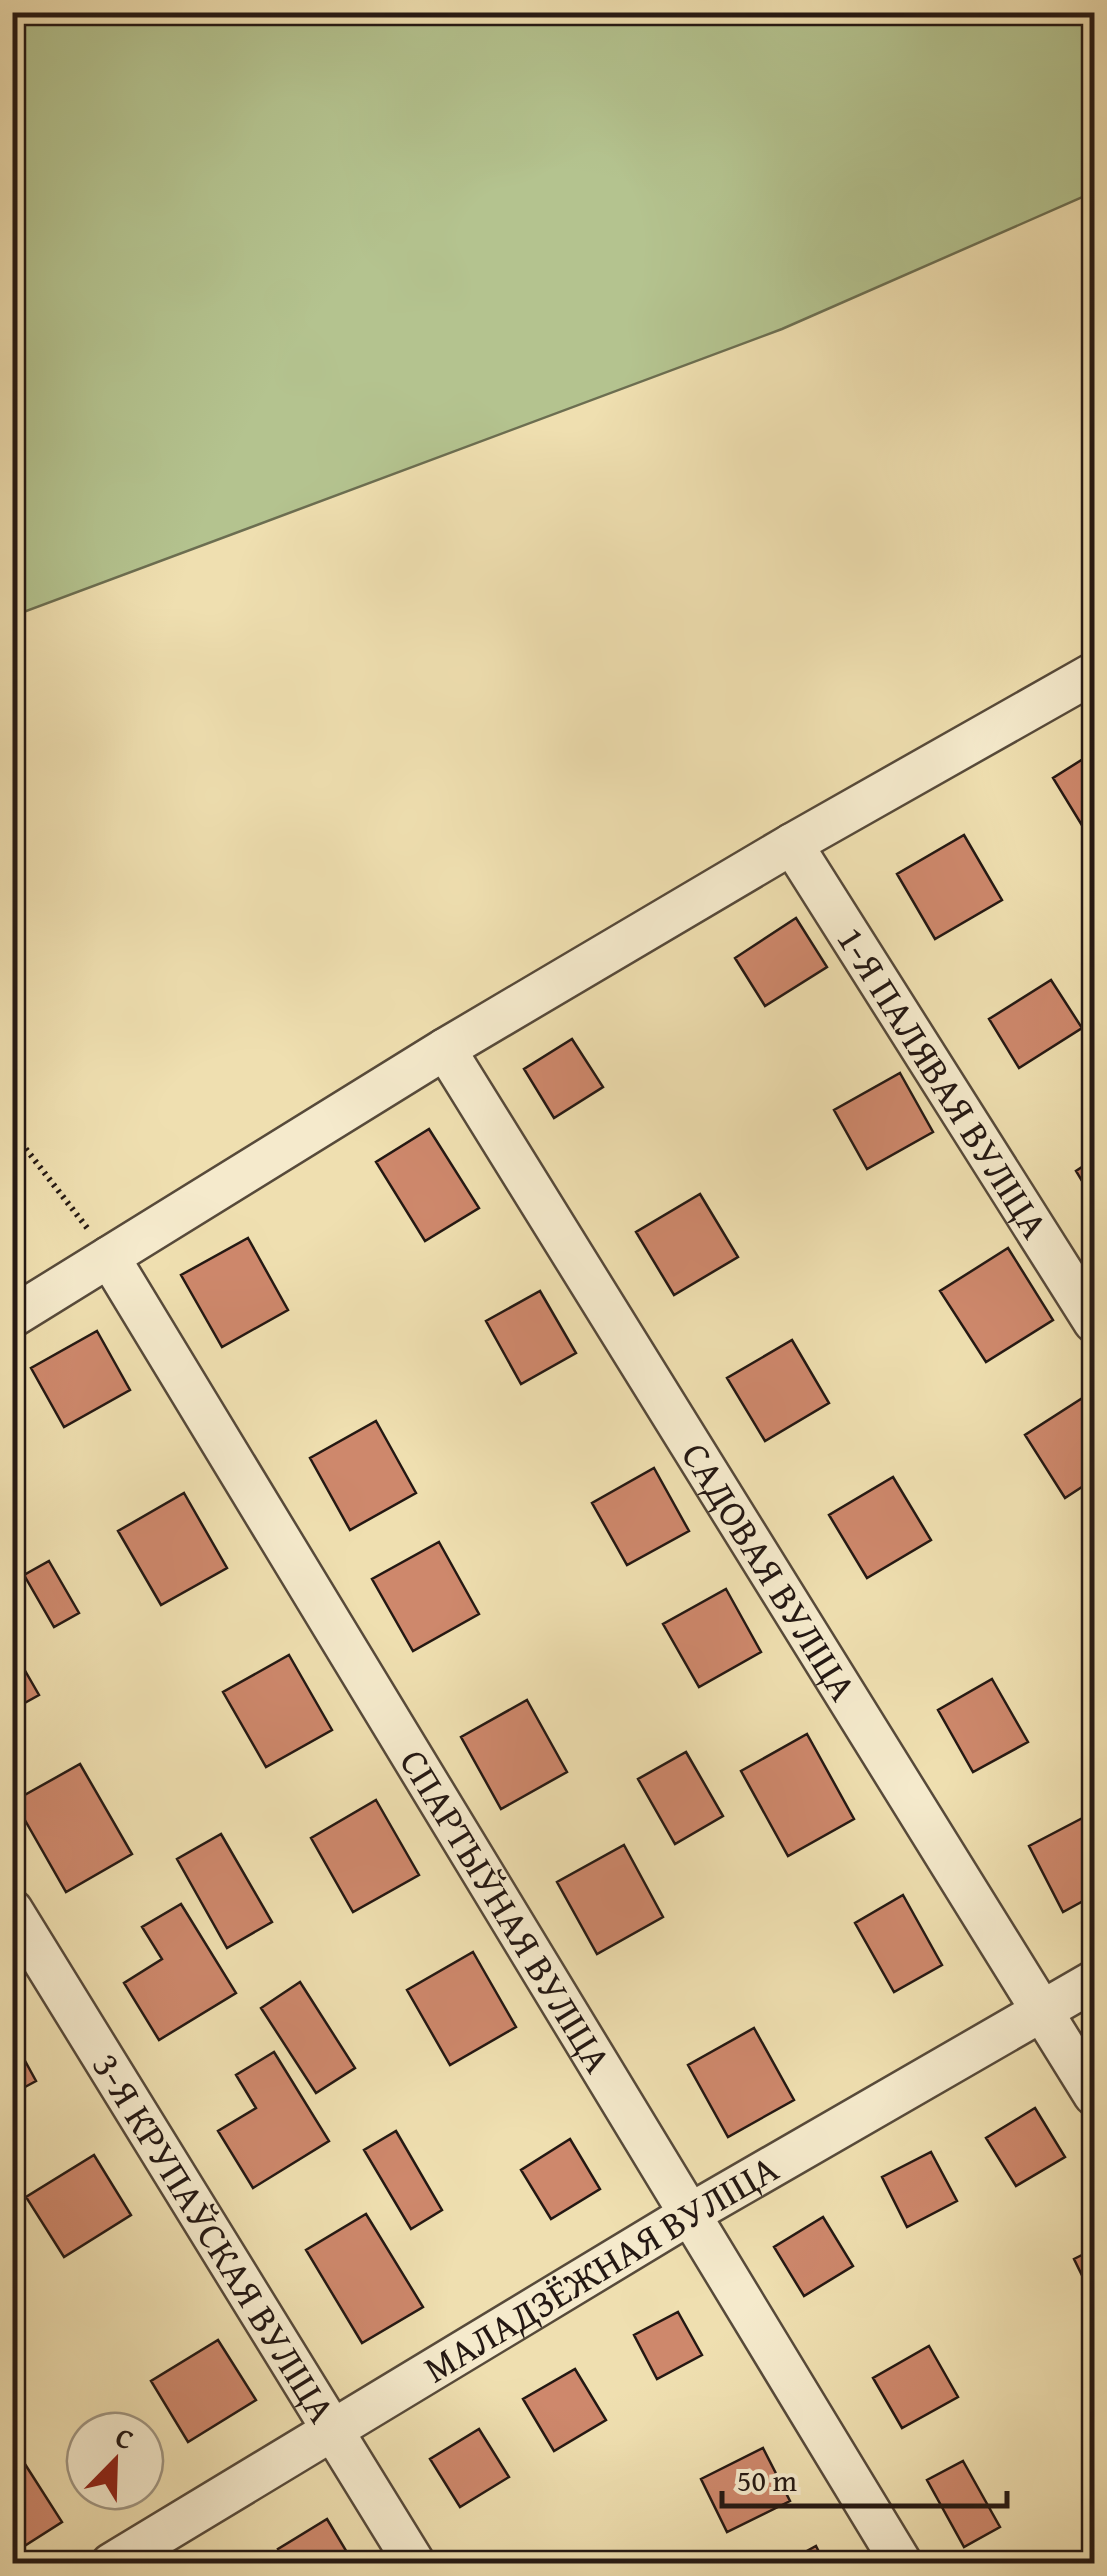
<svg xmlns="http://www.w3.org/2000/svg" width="1107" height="2576" viewBox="0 0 1107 2576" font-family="'Gentium Book Plus',serif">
  <rect width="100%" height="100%" fill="#efdfb0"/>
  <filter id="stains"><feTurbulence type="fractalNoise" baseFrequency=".002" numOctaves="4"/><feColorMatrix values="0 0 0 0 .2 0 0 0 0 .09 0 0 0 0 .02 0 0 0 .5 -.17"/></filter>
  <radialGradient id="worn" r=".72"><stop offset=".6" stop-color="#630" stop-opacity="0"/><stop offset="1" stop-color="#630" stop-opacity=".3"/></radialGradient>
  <path fill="#b4c38f" stroke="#6c6e51" stroke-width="2.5" d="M13 12 1094 13V192L782 329 13 616Z"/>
  <path fill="#ce886c" stroke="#241813" stroke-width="2.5" d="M1094 752V845L1053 778Z
    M964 835 1002 900 935 939 897 874Z
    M796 918 827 967 765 1006 735 958Z
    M1051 980 1082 1028 1019 1068 989 1019Z
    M572 1039 603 1087 554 1118 524 1069Z
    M900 1073 933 1132 867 1169 834 1110Z
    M429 1129 479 1208 425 1241 376 1162Z
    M1094 1159V1201L1076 1171Z
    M700 1194 738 1257 674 1295 636 1232Z
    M248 1238 288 1310 222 1347 181 1275Z
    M1008 1248 1053 1320 986 1362 940 1291Z
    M540 1291 576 1353 521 1384 486 1321Z
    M97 1331 130 1390 64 1427 31 1368Z
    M792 1340 829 1403 765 1441 727 1378Z
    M1084 1397 1094 1414V1479L1065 1498 1025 1435Z
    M376 1421 416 1493 350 1530 310 1458Z
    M654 1468 689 1531 627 1565 592 1503Z
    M893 1477 931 1540 867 1578 829 1515Z
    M184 1493 227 1568 161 1605 118 1531Z
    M439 1542 479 1614 413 1651 372 1579Z
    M49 1561 79 1613 54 1627 24 1575Z
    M726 1589 761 1652 699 1687 663 1624Z
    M12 1648 39 1695 12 1710Z
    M289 1655 332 1730 266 1767 223 1692Z
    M992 1679 1028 1742 973 1772 938 1710Z
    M527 1700 567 1772 501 1809 461 1737Z
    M807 1734 854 1819 788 1856 741 1771Z
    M686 1752 723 1816 675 1844 638 1779Z
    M80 1764 132 1854 66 1892 14 1801Z
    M376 1800 419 1875 353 1912 311 1838Z
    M1094 1812V1895L1063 1912 1029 1846Z
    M221 1834 272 1922 227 1948 177 1859Z
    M624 1845 663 1917 597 1954 557 1882Z
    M903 1895 942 1965 894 1992 855 1923Z
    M181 1904 236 1993 159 2040 124 1983 162 1959 142 1927Z
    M473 1952 516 2027 450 2065 407 1990Z
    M300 1982 355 2068 316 2093 261 2008Z
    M754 2028 794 2100 728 2137 688 2065Z
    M12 2037 36 2081 12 2094Z
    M274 2052 329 2141 253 2188 218 2131 256 2108 236 2075Z
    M1035 2108 1065 2157 1016 2186 986 2138Z
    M396 2131 442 2210 411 2229 364 2150Z
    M570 2139 600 2189 551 2219 521 2170Z
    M931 2152 957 2201 907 2227 882 2177Z
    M94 2155 131 2215 64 2257 26 2197Z
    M366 2214 423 2307 362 2343 306 2250Z
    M823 2217 853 2266 804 2296 774 2247Z
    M1094 2249V2300L1074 2259Z
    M678 2312 702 2355 657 2379 634 2335Z
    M218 2340 256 2400 188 2442 151 2381Z
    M929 2346 958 2397 902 2428 873 2378Z
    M575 2369 606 2420 554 2451 523 2399Z
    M479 2429 509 2477 460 2507 430 2459Z
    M763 2448 790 2501 727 2532 701 2479Z
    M23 2461 62 2522 12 2554V2468Z
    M963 2461 1000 2527 964 2547 927 2480Z
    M327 2519 354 2564H287L278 2549Z
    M816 2546 825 2564H783Z"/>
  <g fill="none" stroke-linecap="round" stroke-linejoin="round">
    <defs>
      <g id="minor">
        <path id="s1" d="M792 844 1094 1322"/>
        <path id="s2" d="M445 1049 1094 2095"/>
        <path id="s3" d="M109 1257 902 2564"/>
        <path d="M12 1317 445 1049 792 844 1094 673"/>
        <path id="s4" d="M12 1910 415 2564"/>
        <path id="s5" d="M111 2564 690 2214 1094 1981"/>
      </g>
    </defs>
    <use href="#minor" stroke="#574a3a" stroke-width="45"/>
    <path stroke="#241813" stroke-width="6" stroke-dasharray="2.5 5" stroke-linecap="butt" d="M12 1131 88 1229"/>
    <use href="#minor" stroke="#f5eacc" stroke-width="40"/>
  </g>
  <g text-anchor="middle" stroke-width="10" stroke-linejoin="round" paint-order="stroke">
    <g font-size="38" fill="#241813" stroke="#f5eacc">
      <text dy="13" stroke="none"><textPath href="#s1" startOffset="282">1-Я ПАЛЯВАЯ ВУЛІЦА</textPath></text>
      <text dy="13" stroke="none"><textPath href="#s2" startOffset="615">САДОВАЯ ВУЛІЦА</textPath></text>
      <text dy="13" stroke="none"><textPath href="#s3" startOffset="765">СПАРТЫЎНАЯ ВУЛІЦА</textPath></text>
      <text dy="13" stroke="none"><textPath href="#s4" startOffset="385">3-Я КРУПАЎСКАЯ ВУЛІЦА</textPath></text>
      <text dy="13" stroke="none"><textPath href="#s5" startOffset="572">МАЛАДЗЁЖНАЯ ВУЛІЦА</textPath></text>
    </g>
  </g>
  <rect width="1107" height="2576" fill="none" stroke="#efdfb0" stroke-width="50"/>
  <rect x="15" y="15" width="1077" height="2546" fill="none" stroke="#241813" stroke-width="5"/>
  <rect x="25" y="25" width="1057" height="2526" fill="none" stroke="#241813" stroke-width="2.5"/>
  <g transform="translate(115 2461) rotate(23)"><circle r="48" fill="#f5eacc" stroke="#a19682" stroke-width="2.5"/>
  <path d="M0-8L18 38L0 25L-18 38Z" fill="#8f2418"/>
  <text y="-15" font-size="28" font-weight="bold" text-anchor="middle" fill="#241813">С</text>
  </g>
  <path d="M722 2491v15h285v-15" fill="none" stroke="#241813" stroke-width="5"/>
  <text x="737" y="2491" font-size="30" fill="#241813" stroke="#f5eacc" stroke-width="8" paint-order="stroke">50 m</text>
  <rect width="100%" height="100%" filter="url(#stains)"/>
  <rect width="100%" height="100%" fill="url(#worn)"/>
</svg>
